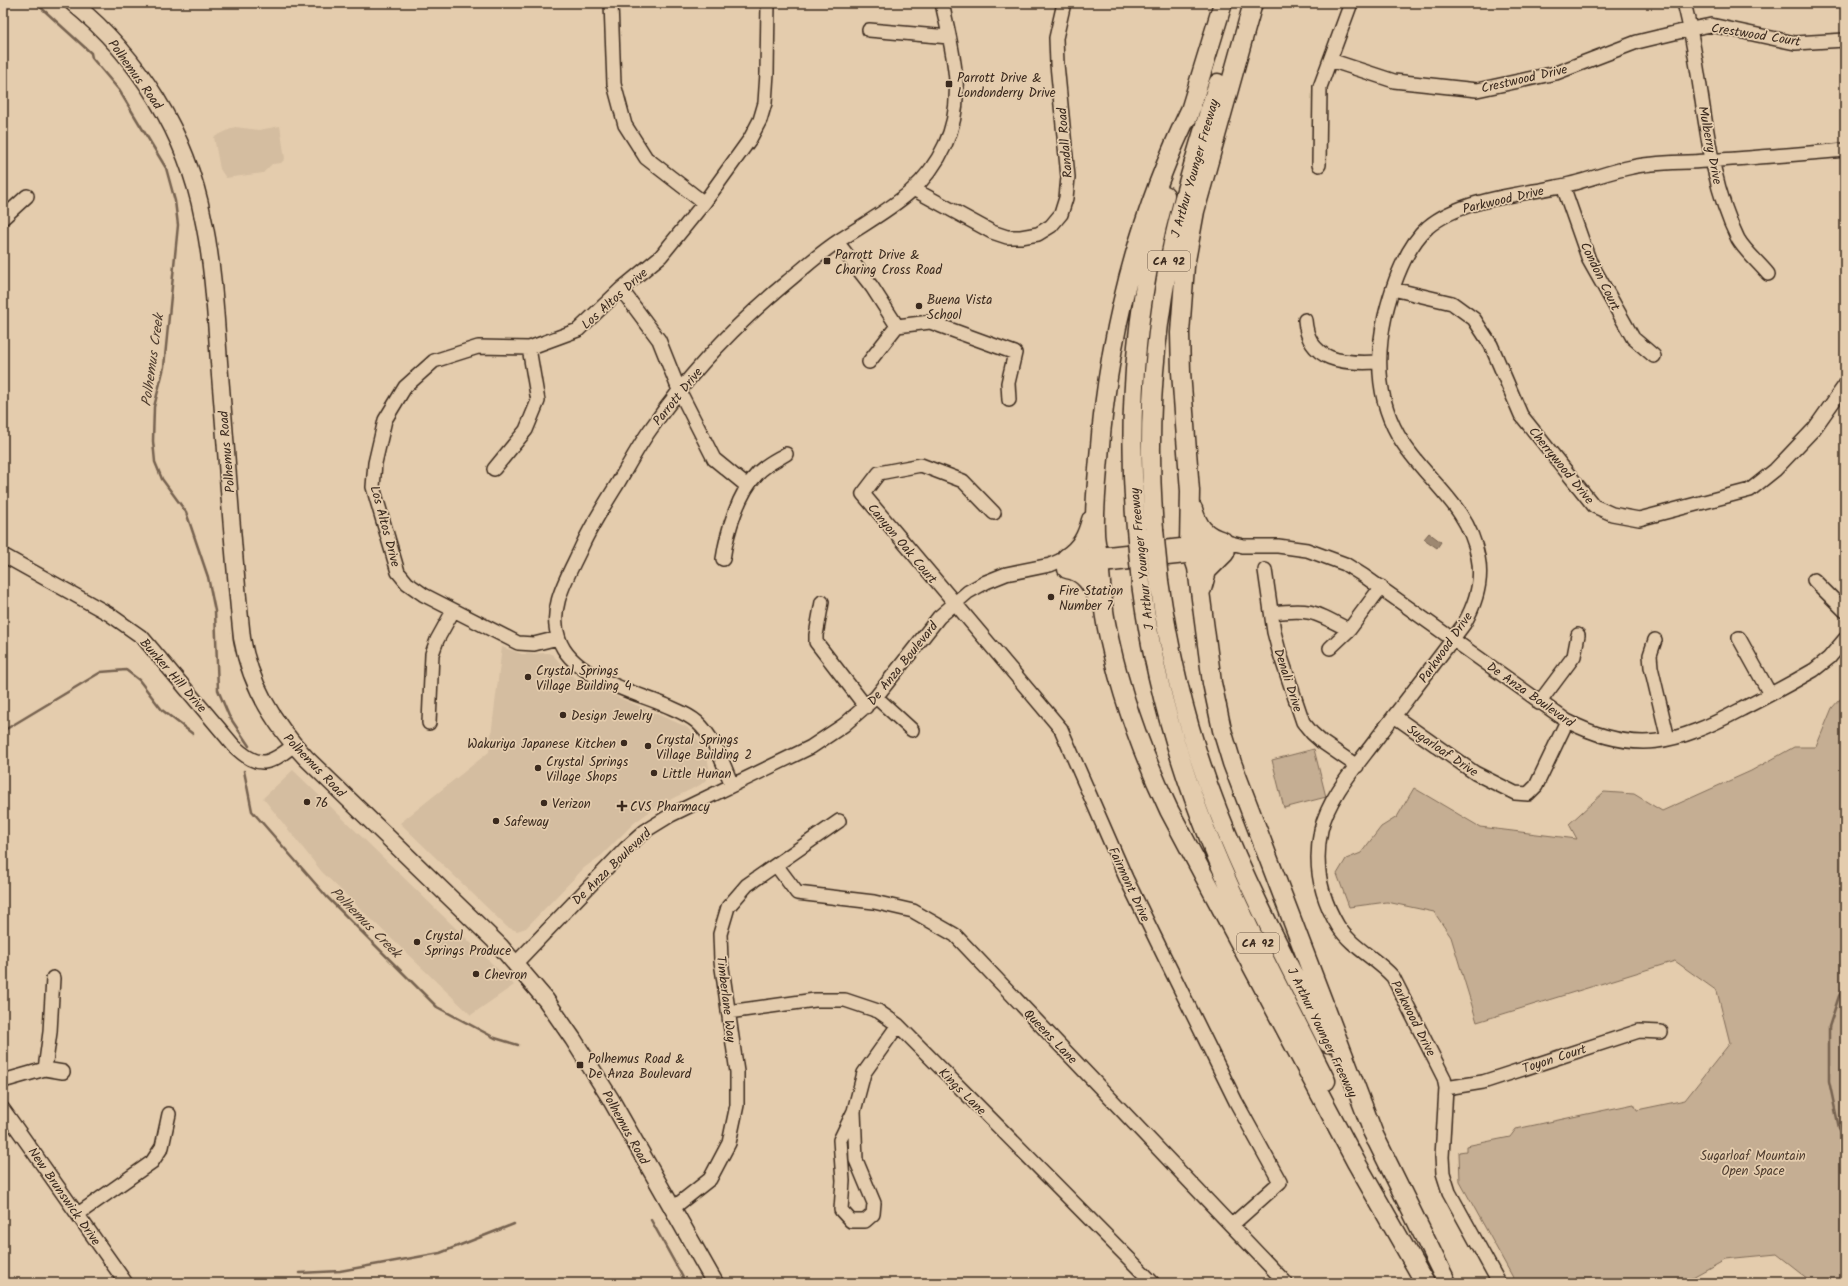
<svg xmlns="http://www.w3.org/2000/svg" width="1848" height="1286" viewBox="0 0 1848 1286" font-family="Kalam,sans-serif">
  <rect width="100%" height="100%" fill="#e4ccad"/>
  <filter id="ink" filterUnits="userSpaceOnUse"><feTurbulence type="fractalNoise" baseFrequency=".025" numOctaves="2"/><feDisplacementMap in="SourceGraphic" scale="8" xChannelSelector="R" yChannelSelector="G"/><feConvolveMatrix kernelMatrix="1 2 1 2 8 2 1 2 1" color-interpolation-filters="sRGB"/></filter>
  <g filter="url(#ink)">
    <path fill="#d4bda0" d="M280 126 285 159 281 163 272 164 263 173 226 178 220 169 214 137 235 127 259 130Z
      M502 647 522 654 548 653 553 655 570 674 578 680 687 727 701 744 707 755 710 773 707 779 700 785 659 805 634 823 602 855 584 868 526 928 517 931 507 927 400 823 489 752Z
      M293 770 514 985 471 1015 322 872 263 798Z"/>
    <path fill="#c5ae93" stroke="#806c58" d="M1845 699V1283H1814L1777 1254 1725 1259 1682 1283H1516L1460 1182 1459 1152 1466 1151V1146L1510 1137 1516 1129 1634 1104 1637 1110 1685 1100 1730 1043 1717 991 1675 961 1477 1022 1451 937 1434 912 1387 902 1349 907 1337 874 1346 859 1361 853 1381 827 1397 817 1414 788 1480 827 1577 839 1569 824 1604 792 1634 794 1662 811 1751 771 1794 747H1816L1832 708 1839 700Z
      M1314 749 1326 797 1284 808 1272 760Z"/>
    <path fill="#9d8871" stroke="#766250" d="M1429 533 1441 542 1437 548 1424 539Z"/>
    <g fill="none" stroke-linecap="round" stroke-linejoin="round">
      <path stroke="#766250" stroke-width="2.5" d="M36 3 91 53 92 58 119 90 166 168 175 201 178 225 164 367 154 407 153 441 155 462 162 479 186 512 208 577 215 611 218 690 229 716 249 746
        M3 731 101 672 126 670 139 680 162 710 193 734
        M244 771 252 811 327 897 437 1007 495 1038 518 1045
        M1845 986 1839 996 1829 1027V1081L1839 1128 1845 1139
        M651 1220 686 1283
        M300 1273 340 1271 440 1253 514 1224"/>
      <defs>
        <path id="minor" d="M611 3 614 84 625 125 646 158 704 203
          M1684 3C1705 80 1702 166 1738 239 1745 251 1759 263 1768 274
          M869 30 949 37
          M1330 60 1394 81 1477 90 1556 73 1637 42 1691 29 1711 25 1795 43 1845 40
          M1319 165 1320 87 1351 3
          M1563 186 1589 260 1633 338 1654 356
          M915 190 992 232 1007 237H1021L1038 234 1051 226 1061 214 1066 198 1068 177 1057 64 1056 38 1064 3
          M3 218 27 196
          M837 242 872 287 897 326
          M621 289 659 340 679 390 714 459 747 486
          M1393 289 1452 303 1474 319 1491 345 1521 415 1594 506 1612 514 1639 519 1750 490 1775 470 1814 429 1845 385
          M1305 320C1308 362 1344 364 1378 362
          M869 362 897 326 930 322 1015 353 1008 383 1009 400
          M494 469 526 430 538 401 529 348
          M994 513 963 481 921 465 879 473 863 494 1061 729 1126 878 1164 956 1236 1102 1280 1182 1232 1225
          M3 555 109 614 143 638 234 746C259 770 269 765 294 745
          M723 559C727 532 738 493 758 473 765 465 776 460 786 454
          M1069 569 1228 552
          M1265 570 1274 632 1279 651 1303 722 1312 733 1322 742 1357 766
          M1814 580 1845 611
          M822 602 816 635V642L866 707
          M1272 613C1311 608 1315 612 1349 630L1381 587
          M558 638 534 644 518 643 424 595 407 583 398 572 373 487 375 463 385 420 405 387 434 361 478 347 529 348 578 330 621 289 661 256 704 203 750 139 760 120 765 103 767 73 768 3
          M1739 638 1770 694
          M1655 640 1650 655 1651 667 1668 739
          M1330 648 1349 630
          M876 697 912 730
          M1539 703 1574 656 1578 635
          M1394 716 1475 773 1515 793 1528 794 1536 786 1567 721
          M429 723 432 654 437 640 453 611
          M732 785C723 764 715 738 697 722 688 714 676 710 665 705 631 691 571 676 559 639 547 607 569 575 582 546 592 524 605 504 618 483 628 466 638 447 650 430 688 375 735 325 787 282 804 268 821 252 840 240 882 212 923 194 945 145 967 99 952 50 942 3
          M776 865 797 893 874 902 913 911 955 935 1286 1283
          M516 963 626 848 645 831 671 815 811 747 844 725 876 697 939 617 968 592 986 582 1006 574 1050 565 1066 558 1223 541 1243 546H1278L1307 550 1345 564 1364 576 1567 721C1636 756 1676 744 1742 709 1766 697 1790 684 1814 670L1829 658 1845 639
          M728 1012 815 1000H845L878 1011 898 1025 1153 1283
          M45 1069 63 1072
          M3 1081 45 1069 50 1032 53 978
          M1446 1088 1483 1082 1639 1031 1661 1032
          M3 1109 126 1283
          M854 1111 856 1160 874 1203 873 1214 865 1221H851L841 1210 843 1181 840 1140 854 1111 864 1073 898 1025
          M672 1209 710 1179 729 1143 737 1105V1072L721 961 720 934 728 907 747 885 839 821
          M78 1214 152 1162 162 1147 169 1114
          M1499 1283 1449 1192 1443 1173 1442 1157 1446 1088 1444 1078 1393 977C1376 958 1352 948 1338 926 1320 896 1314 863 1321 830 1328 797 1359 763 1378 737 1407 699 1436 662 1464 624 1476 603 1483 581 1478 557 1468 503 1423 479 1398 435 1377 398 1376 357 1385 316 1392 287 1405 248 1428 227 1460 200 1516 195 1556 187 1582 183 1606 172 1632 167 1655 162 1682 163 1706 161 1752 158 1799 154 1845 150"/>
        <path id="major" d="M73 3C139 57 187 134 203 218 215 273 216 331 221 387 228 471 233 555 242 638 250 685 274 724 306 758L500 946 546 1000 573 1039 610 1098 715 1283"/>
        <path id="highway" d="M1253 3 1195 211 1185 266 1180 333 1181 372 1190 491 1189 544 1197 568 1212 683 1222 730 1232 763 1376 1140
          M1192 106C1138 216 1108 336 1099 458 1097 483 1094 508 1095 532 1095 542 1098 551 1099 561 1101 582 1102 602 1106 623 1118 687 1141 751 1169 810L1356 1162 1425 1283
          M1188 117 1223 3
          M1193 509C1198 527 1205 536 1223 541
          M1136 529C1127 418 1135 303 1165 195
          M1154 529C1146 424 1154 318 1179 217 1190 172 1204 128 1218 83
          M1066 558C1081 548 1087 536 1091 520
          M1067 569C1085 572 1092 585 1098 601
          M1159 581C1170 659 1189 737 1218 811 1249 891 1290 967 1328 1043
          M1141 584C1153 673 1177 760 1211 843 1244 924 1287 1002 1326 1081
          M1202 589 1207 571 1225 553
          M1371 1129 1447 1283"/>
      </defs>
      <use href="#minor" stroke="#3b2a1e" stroke-width="16"/>
      <use href="#major" stroke="#3b2a1e" stroke-width="19"/>
      <use href="#highway" stroke="#3b2a1e" stroke-width="21"/>
      <use href="#minor" stroke="#e4ccad" stroke-width="13"/>
      <use href="#major" stroke="#e4ccad" stroke-width="16"/>
      <use href="#highway" stroke="#e4ccad" stroke-width="18"/>
      <defs>
        <path id="highway-bridge" d="M1136 529 1141 584
          M1154 529 1159 581"/>
      </defs>
      <use href="#highway-bridge" stroke="#3b2a1e" stroke-width="21" stroke-linecap="butt"/>
      <use href="#highway-bridge" stroke="#e4ccad" stroke-width="18"/>
    </g>
  </g>
  <g fill="#3b2a1e" stroke="#e4ccad" stroke-width="1.5">
    <rect x="945" y="80" width="8" height="8" rx="2"/>
    <rect x="823" y="257" width="8" height="8" rx="2"/>
    <circle cx="919" cy="306" r="4"/>
    <circle cx="1051" cy="597" r="4"/>
    <circle cx="528" cy="677" r="4"/>
    <circle cx="563" cy="715" r="4"/>
    <circle cx="624" cy="743" r="4"/>
    <circle cx="648" cy="746" r="4"/>
    <circle cx="538" cy="768" r="4"/>
    <circle cx="654" cy="773" r="4"/>
    <circle cx="307" cy="802" r="4"/>
    <circle cx="544" cy="803" r="4"/>
    <path d="M620 800h4v4h4v4h-4v4h-4v-4h-4v-4h4z"/>
    <circle cx="496" cy="821" r="4"/>
    <circle cx="417" cy="942" r="4"/>
    <circle cx="476" cy="974" r="4"/>
    <rect x="576" y="1061" width="8" height="8" rx="2"/>
  </g>
  <g text-anchor="middle" stroke-width="3.5" stroke-linejoin="round" paint-order="stroke">
    <g fill="#e4ccad" stroke="#6e5b49" stroke-width="1">
      <rect x="1148" y="251" width="42" height="20" rx="3"/>
      <rect x="1237" y="933" width="42" height="20" rx="3"/>
    </g>
    <g font-size="12" font-weight="bold" fill="#3b2a1e">
      <text x="1169" y="265">CA 92</text>
      <text x="1258" y="947">CA 92</text>
    </g>
    <g font-size="13" fill="#3b2a1e" stroke="#e4ccad">
      <text transform="translate(1756 34) rotate(9)" y="5">Crestwood Court</text>
      <text transform="translate(136 74) rotate(54)" y="5">Polhemus Road</text>
      <text transform="translate(1524 78) rotate(-13)" y="5">Crestwood Drive</text>
      <text transform="translate(1064 143) rotate(-95)" y="5">Randall Road</text>
      <text transform="translate(1711 145) rotate(79)" y="5">Mulberry Drive</text>
      <text transform="translate(1194 168) rotate(-74)" y="5">J Arthur Younger Freeway</text>
      <text transform="translate(1503 199) rotate(-13)" y="5">Parkwood Drive</text>
      <text transform="translate(1601 276) rotate(64)" y="5">Condon Court</text>
      <text transform="translate(614 298) rotate(-42)" y="5">Los Altos Drive</text>
      <text transform="translate(677 396) rotate(-51)" y="5">Parrott Drive</text>
      <text transform="translate(226 452) rotate(-95)" y="5">Polhemus Road</text>
      <text transform="translate(1562 465) rotate(51)" y="5">Cherrywood Drive</text>
      <text transform="translate(386 526) rotate(75)" y="5">Los Altos Drive</text>
      <text transform="translate(903 543) rotate(50)" y="5">Canyon Oak Court</text>
      <text transform="translate(1141 559) rotate(-96)" y="5">J Arthur Younger Freeway</text>
      <text transform="translate(1445 647) rotate(-55)" y="5">Parkwood Drive</text>
      <text transform="translate(902 663) rotate(-51)" y="5">De Anza Boulevard</text>
      <text transform="translate(174 675) rotate(49)" y="5">Bunker Hill Drive</text>
      <text transform="translate(1289 680) rotate(72)" y="5">Denali Drive</text>
      <text transform="translate(1531 694) rotate(35)" y="5">De Anza Boulevard</text>
      <text transform="translate(1443 750) rotate(34)" y="5">Sugarloaf Drive</text>
      <text transform="translate(315 765) rotate(46)" y="5">Polhemus Road</text>
      <text transform="translate(611 866) rotate(-44)" y="5">De Anza Boulevard</text>
      <text transform="translate(1130 884) rotate(65)" y="5">Fairmont Drive</text>
      <text transform="translate(727 999) rotate(83)" y="5">Timberlane Way</text>
      <text transform="translate(1414 1018) rotate(63)" y="5">Parkwood Drive</text>
      <text transform="translate(1323 1032) rotate(64)" y="5">J Arthur Younger Freeway</text>
      <text transform="translate(1051 1036) rotate(46)" y="5">Queens Lane</text>
      <text transform="translate(1554 1058) rotate(-18)" y="5">Toyon Court</text>
      <text transform="translate(963 1091) rotate(45)" y="5">Kings Lane</text>
      <text transform="translate(626 1127) rotate(61)" y="5">Polhemus Road</text>
      <text transform="translate(65 1196) rotate(55)" y="5">New Brunswick Drive</text>
    </g>
    <g font-size="13" fill="#3b2a1e" stroke="#e4ccad" text-anchor="start">
      <text x="957" y="82">Parrott Drive &amp;<tspan x="957" dy="15">Londonderry Drive</tspan></text>
      <text x="835" y="259">Parrott Drive &amp;<tspan x="835" dy="15">Charing Cross Road</tspan></text>
      <text x="927" y="304">Buena Vista<tspan x="927" dy="15">School</tspan></text>
      <text x="1059" y="595">Fire Station<tspan x="1059" dy="15">Number 7</tspan></text>
      <text x="536" y="675">Crystal Springs<tspan x="536" dy="15">Village Building 4</tspan></text>
      <text x="571" y="720">Design Jewelry</text>
      <text x="656" y="744">Crystal Springs<tspan x="656" dy="15">Village Building 2</tspan></text>
      <text x="616" y="748" text-anchor="end">Wakuriya Japanese Kitchen</text>
      <text x="546" y="766">Crystal Springs<tspan x="546" dy="15">Village Shops</tspan></text>
      <text x="662" y="778">Little Hunan</text>
      <text x="315" y="807">76</text>
      <text x="552" y="808">Verizon</text>
      <text x="630" y="811">CVS Pharmacy</text>
      <text x="504" y="826">Safeway</text>
      <text x="425" y="940">Crystal<tspan x="425" dy="15">Springs Produce</tspan></text>
      <text x="484" y="979">Chevron</text>
      <text x="588" y="1063">Polhemus Road &amp;<tspan x="588" dy="15">De Anza Boulevard</tspan></text>
    </g>
    <g font-size="13" fill="#503e30" stroke="#e4ccad">
      <text x="1753" y="1160">Sugarloaf Mountain<tspan x="1753" dy="15">Open Space</tspan></text>
    </g>
    <g font-size="14" font-style="italic" fill="#4f3d2f" stroke="#e4ccad">
      <text transform="translate(152 360) rotate(-82)" y="5">Polhemus Creek</text>
      <text transform="translate(366 922) rotate(45)" y="5">Polhemus Creek</text>
    </g>
  </g>
  <rect width="1848" height="1286" fill="none" stroke="#e4ccad" stroke-width="16"/>
  <rect x="8" y="8" width="1832" height="1270" fill="none" stroke="#3b2a1e" stroke-width="1.5" filter="url(#ink)"/>
</svg>
